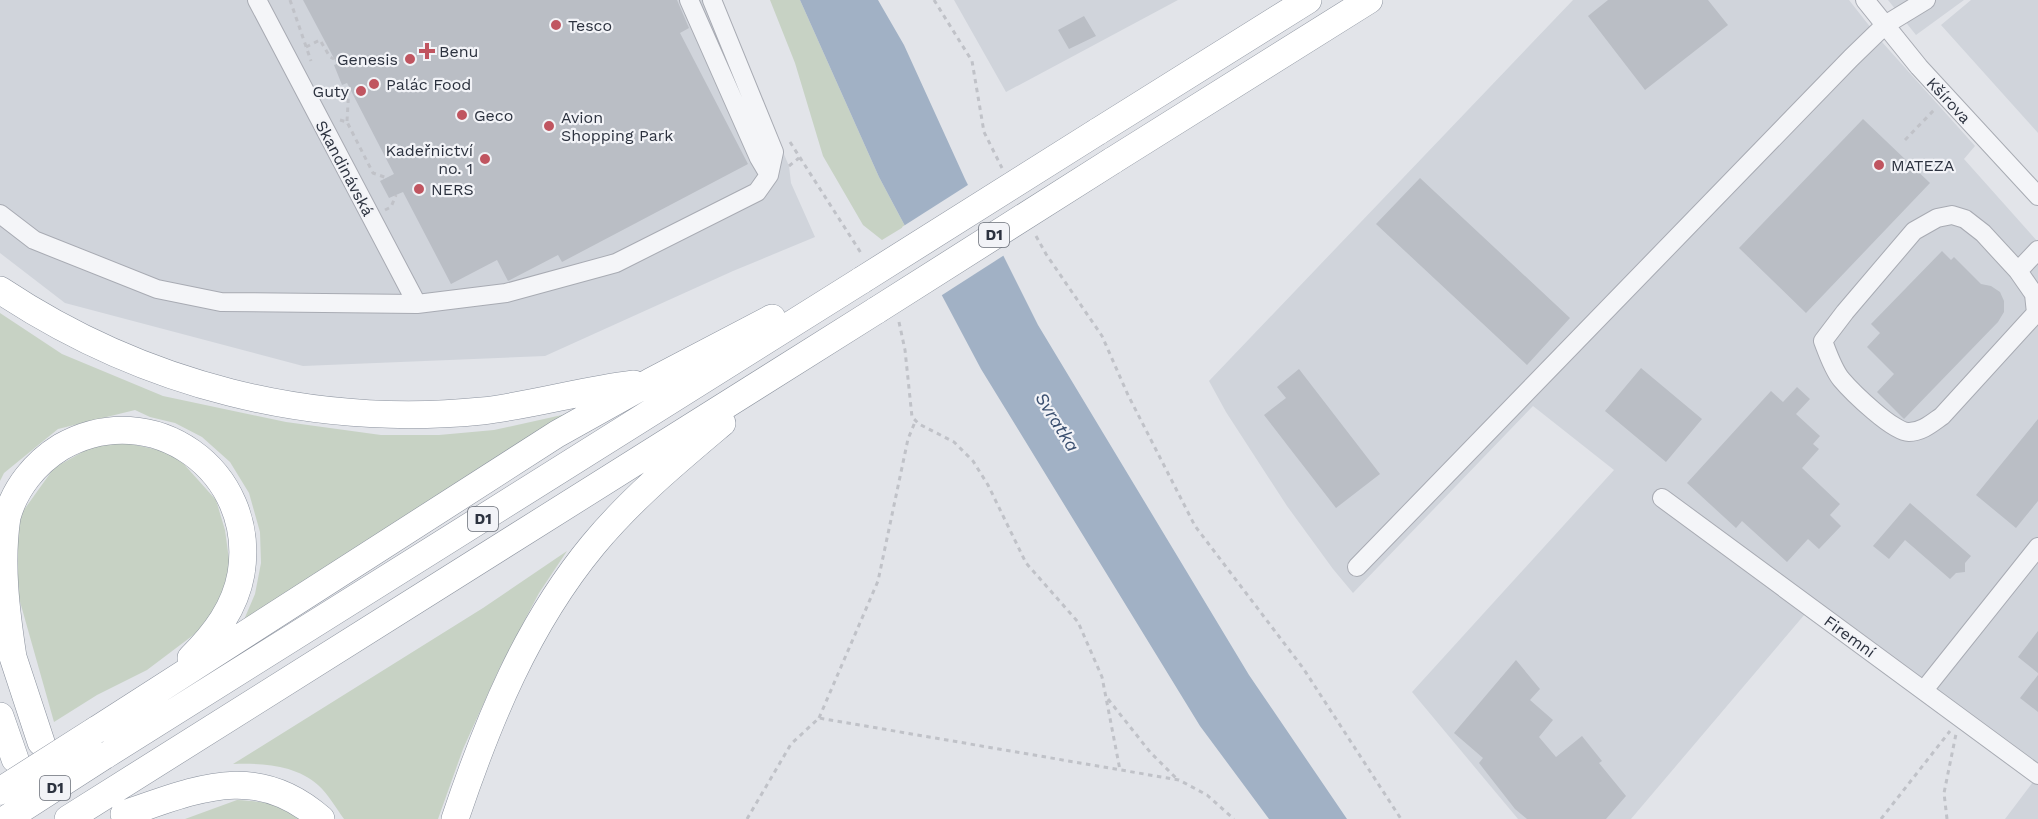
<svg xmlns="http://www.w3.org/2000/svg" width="2038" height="819" viewBox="0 0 2038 819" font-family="'Work Sans',sans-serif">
  <rect width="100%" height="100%" fill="#e2e4e9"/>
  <path fill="#d0d4db" d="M0 0H718L789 166 791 183 815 237 733 271 545 356 303 366 65 303 0 253Z
    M954 0H1178L1006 92Z
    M1573 0H1849L1882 42 1975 146 1964 159 2038 242V819H2005L2033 782 1805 614 1631 819H1518L1412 692 1614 470 1533 406 1353 593 1333 569 1287 506 1226 412 1209 381Z
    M1888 0H1964L1916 35Z
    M1971 0H2038V133L1941 25Z"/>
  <path fill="#c7d2c4" d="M770 0H800L879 177 905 226 882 240 863 225 823 156 795 63Z
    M0 313 62 354 163 396 286 422 381 435H439L494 430 580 411 243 622 255 594 261 563 260 532 249 493 230 462 202 437 175 423 150 417 135 410 58 429 4 473 0 481Z
    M122 442 163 451 182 462 216 500 225 530 230 567 226 592 204 627 147 670 97 695 54 722 17 591 14 553 21 514 54 468 93 446Z
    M567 551 539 593 500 667 463 749 438 819H344C336 808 328 794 318 785 296 765 262 763 233 764L483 608Z
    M237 800C266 802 278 803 303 819H185Z"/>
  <path fill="#a1b1c5" d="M800 0H878L904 45 965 179 1038 325 1249 675 1347 819H1269L1200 726 981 369 879 177Z"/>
  <path fill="#e2e4e9" d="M971 183 1006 254 939 297 902 227Z"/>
  <path fill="#babec5" d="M303 0H677L689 28 680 33 748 164 562 262 558 255 508 281 497 260 451 284 403 192 389 198 380 181 394 174 347 83 342 85 334 65 337 64Z
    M1608 0H1708L1728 25 1645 90 1588 16Z
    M1084 16 1096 36 1069 49 1058 30Z
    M1863 119 1930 183 1806 313 1739 248Z
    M1420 178 1570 318 1527 365 1376 224Z
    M1942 251 1951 260 1954 257 1981 284 1991 286 2000 292 2004 301V312L1998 322 1904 419 1877 392 1894 374 1867 347 1880 333 1871 324Z
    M1641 368 1702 419 1666 462 1605 411Z
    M1299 369 1380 474 1336 508 1264 415 1286 398 1277 387Z
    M1797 387 1810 399 1796 414 1820 436 1813 444 1819 449 1802 468 1840 504 1830 515 1841 526 1819 549 1808 539 1787 562 1742 521 1736 528 1687 483 1771 391 1783 402Z
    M2038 419V501L2016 528 1976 495Z
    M1910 503 1971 556 1965 563V572L1956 573 1950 579 1905 540 1889 559 1873 546Z
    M2038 631V673L2018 657Z
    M1516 660 1540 689 1530 700 1553 720 1539 737 1556 757 1582 736 1602 761 1599 763 1626 796 1606 819H1527L1515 809 1479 763 1483 758 1454 733Z
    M2038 675V712L2020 698Z"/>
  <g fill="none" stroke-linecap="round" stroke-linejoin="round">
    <defs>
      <path id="minor" d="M257 0 417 304
        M712 0 774 152 769 175
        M1865 0 1919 67 2038 196
        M0 214 34 240 157 289 221 302 417 304 506 293 616 263 757 192 769 175 759 158 689 0
        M1952 215 1965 219 1983 233 2018 271 2034 294 2036 313 1942 416C1932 423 1922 432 1909 432 1894 433 1852 392 1841 379 1833 369 1828 354 1823 341L1845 312 1914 231 1937 218Z
        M2018 271 2038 250
        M1662 498 2038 775
        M1357 567 1851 58 1885 25 1926 0
        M1924 690 2038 547"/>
      <path id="highway" d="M1097 132 1308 0
        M1112 161 1369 0
        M0 290C143 385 311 428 482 411 534 405 583 390 634 384
        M7 639 41 742
        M13 657C6 611 0 563 7 517 15 488 35 463 61 447 152 395 258 471 241 574 235 608 215 634 191 658
        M0 716 15 759
        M96 730 557 434 650 382 772 318
        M104 756 862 280
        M124 814C196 790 255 761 321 819
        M68 819 877 310
        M455 819C488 721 527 625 593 545 631 499 677 461 722 423"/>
    </defs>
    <use href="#minor" stroke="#a8abb3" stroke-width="20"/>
    <use href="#highway" stroke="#8b929e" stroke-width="28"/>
    <path stroke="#c0c2c8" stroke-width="3" stroke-dasharray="4.5 4.5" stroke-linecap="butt" d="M290 0 311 61
      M934 0 972 61 984 132 1002 168
      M306 47 320 40 330 57 334 59
      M340 120 347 122 373 173 387 178
      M347 121 349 87
      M1905 140 1935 109
      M790 142 861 253
      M789 166 799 158
      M385 210 391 207 396 195
      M1036 236 1046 254 1102 336 1128 395 1195 526 1303 668 1401 819
      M899 322 905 350 912 417 919 424 954 442 973 461 988 485 1026 563 1078 622 1102 677 1120 770
      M1108 699 1150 752 1178 780
      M819 718 878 581 908 439 915 422
      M747 819 791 744 819 718 1179 780 1207 795 1234 819
      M1881 819 1950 731
      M1947 819 1944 793 1956 734"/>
    <use href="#minor" stroke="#f4f5f8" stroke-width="18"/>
    <use href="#highway" stroke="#fff" stroke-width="27"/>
    <defs>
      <path id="highway-bridge" d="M862 280 1097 132
        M877 310 1112 161
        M0 791 96 730
        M6 819 104 756"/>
    </defs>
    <use href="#highway-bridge" stroke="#8b929e" stroke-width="28" stroke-linecap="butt"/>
    <use href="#highway-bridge" stroke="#fff" stroke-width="27"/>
  </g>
  <g fill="#c05560" stroke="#f2f3f7" stroke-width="2">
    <circle cx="556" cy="25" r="6"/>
    <path d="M424 42h6v6h6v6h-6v6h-6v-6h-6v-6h6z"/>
    <circle cx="410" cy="59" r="6"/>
    <circle cx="374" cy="84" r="6"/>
    <circle cx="361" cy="91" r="6"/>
    <circle cx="462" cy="115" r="6"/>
    <circle cx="549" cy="126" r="6"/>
    <circle cx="485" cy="159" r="6"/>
    <circle cx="1879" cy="165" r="6"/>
    <circle cx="419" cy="189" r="6"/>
  </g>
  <g text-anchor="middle" stroke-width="4.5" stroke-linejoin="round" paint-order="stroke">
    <g fill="#f2f3f7" stroke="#676c76" stroke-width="1.5">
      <rect x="979" y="223" width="30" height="24" rx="4.5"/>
      <rect x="468" y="507" width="30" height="24" rx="4.5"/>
      <rect x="40" y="776" width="30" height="24" rx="4.5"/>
    </g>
    <g font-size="15" font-weight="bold" fill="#2c323f">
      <text x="994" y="240">D1</text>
      <text x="483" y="524">D1</text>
      <text x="55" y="793">D1</text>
    </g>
    <g font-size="16" fill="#2c323f" stroke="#f2f3f7" text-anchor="start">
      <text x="568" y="31">Tesco</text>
      <text x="439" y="57">Benu</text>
      <text x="398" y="65" text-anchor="end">Genesis</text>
      <text x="386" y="90">Palác Food</text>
      <text x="349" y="97" text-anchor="end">Guty</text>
      <text x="474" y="121">Geco</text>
      <text x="561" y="123">Avion<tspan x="561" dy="18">Shopping Park</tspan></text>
      <text x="473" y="156" text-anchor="end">Kadeřnictví<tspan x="473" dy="18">no. 1</tspan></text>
      <text x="1891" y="171">MATEZA</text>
      <text x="431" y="195">NERS</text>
    </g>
    <g font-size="16" fill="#2c323f" stroke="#f2f3f7">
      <text transform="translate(1949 100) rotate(47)" y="6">Kšírova</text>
      <text transform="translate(345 168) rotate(62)" y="6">Skandinávská</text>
      <text transform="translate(1850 636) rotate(36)" y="6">Firemní</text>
    </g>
    <g font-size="18" font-style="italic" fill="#3a4f6f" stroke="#f2f3f7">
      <text transform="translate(1057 422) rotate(58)" y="6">Svratka</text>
    </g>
  </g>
</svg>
